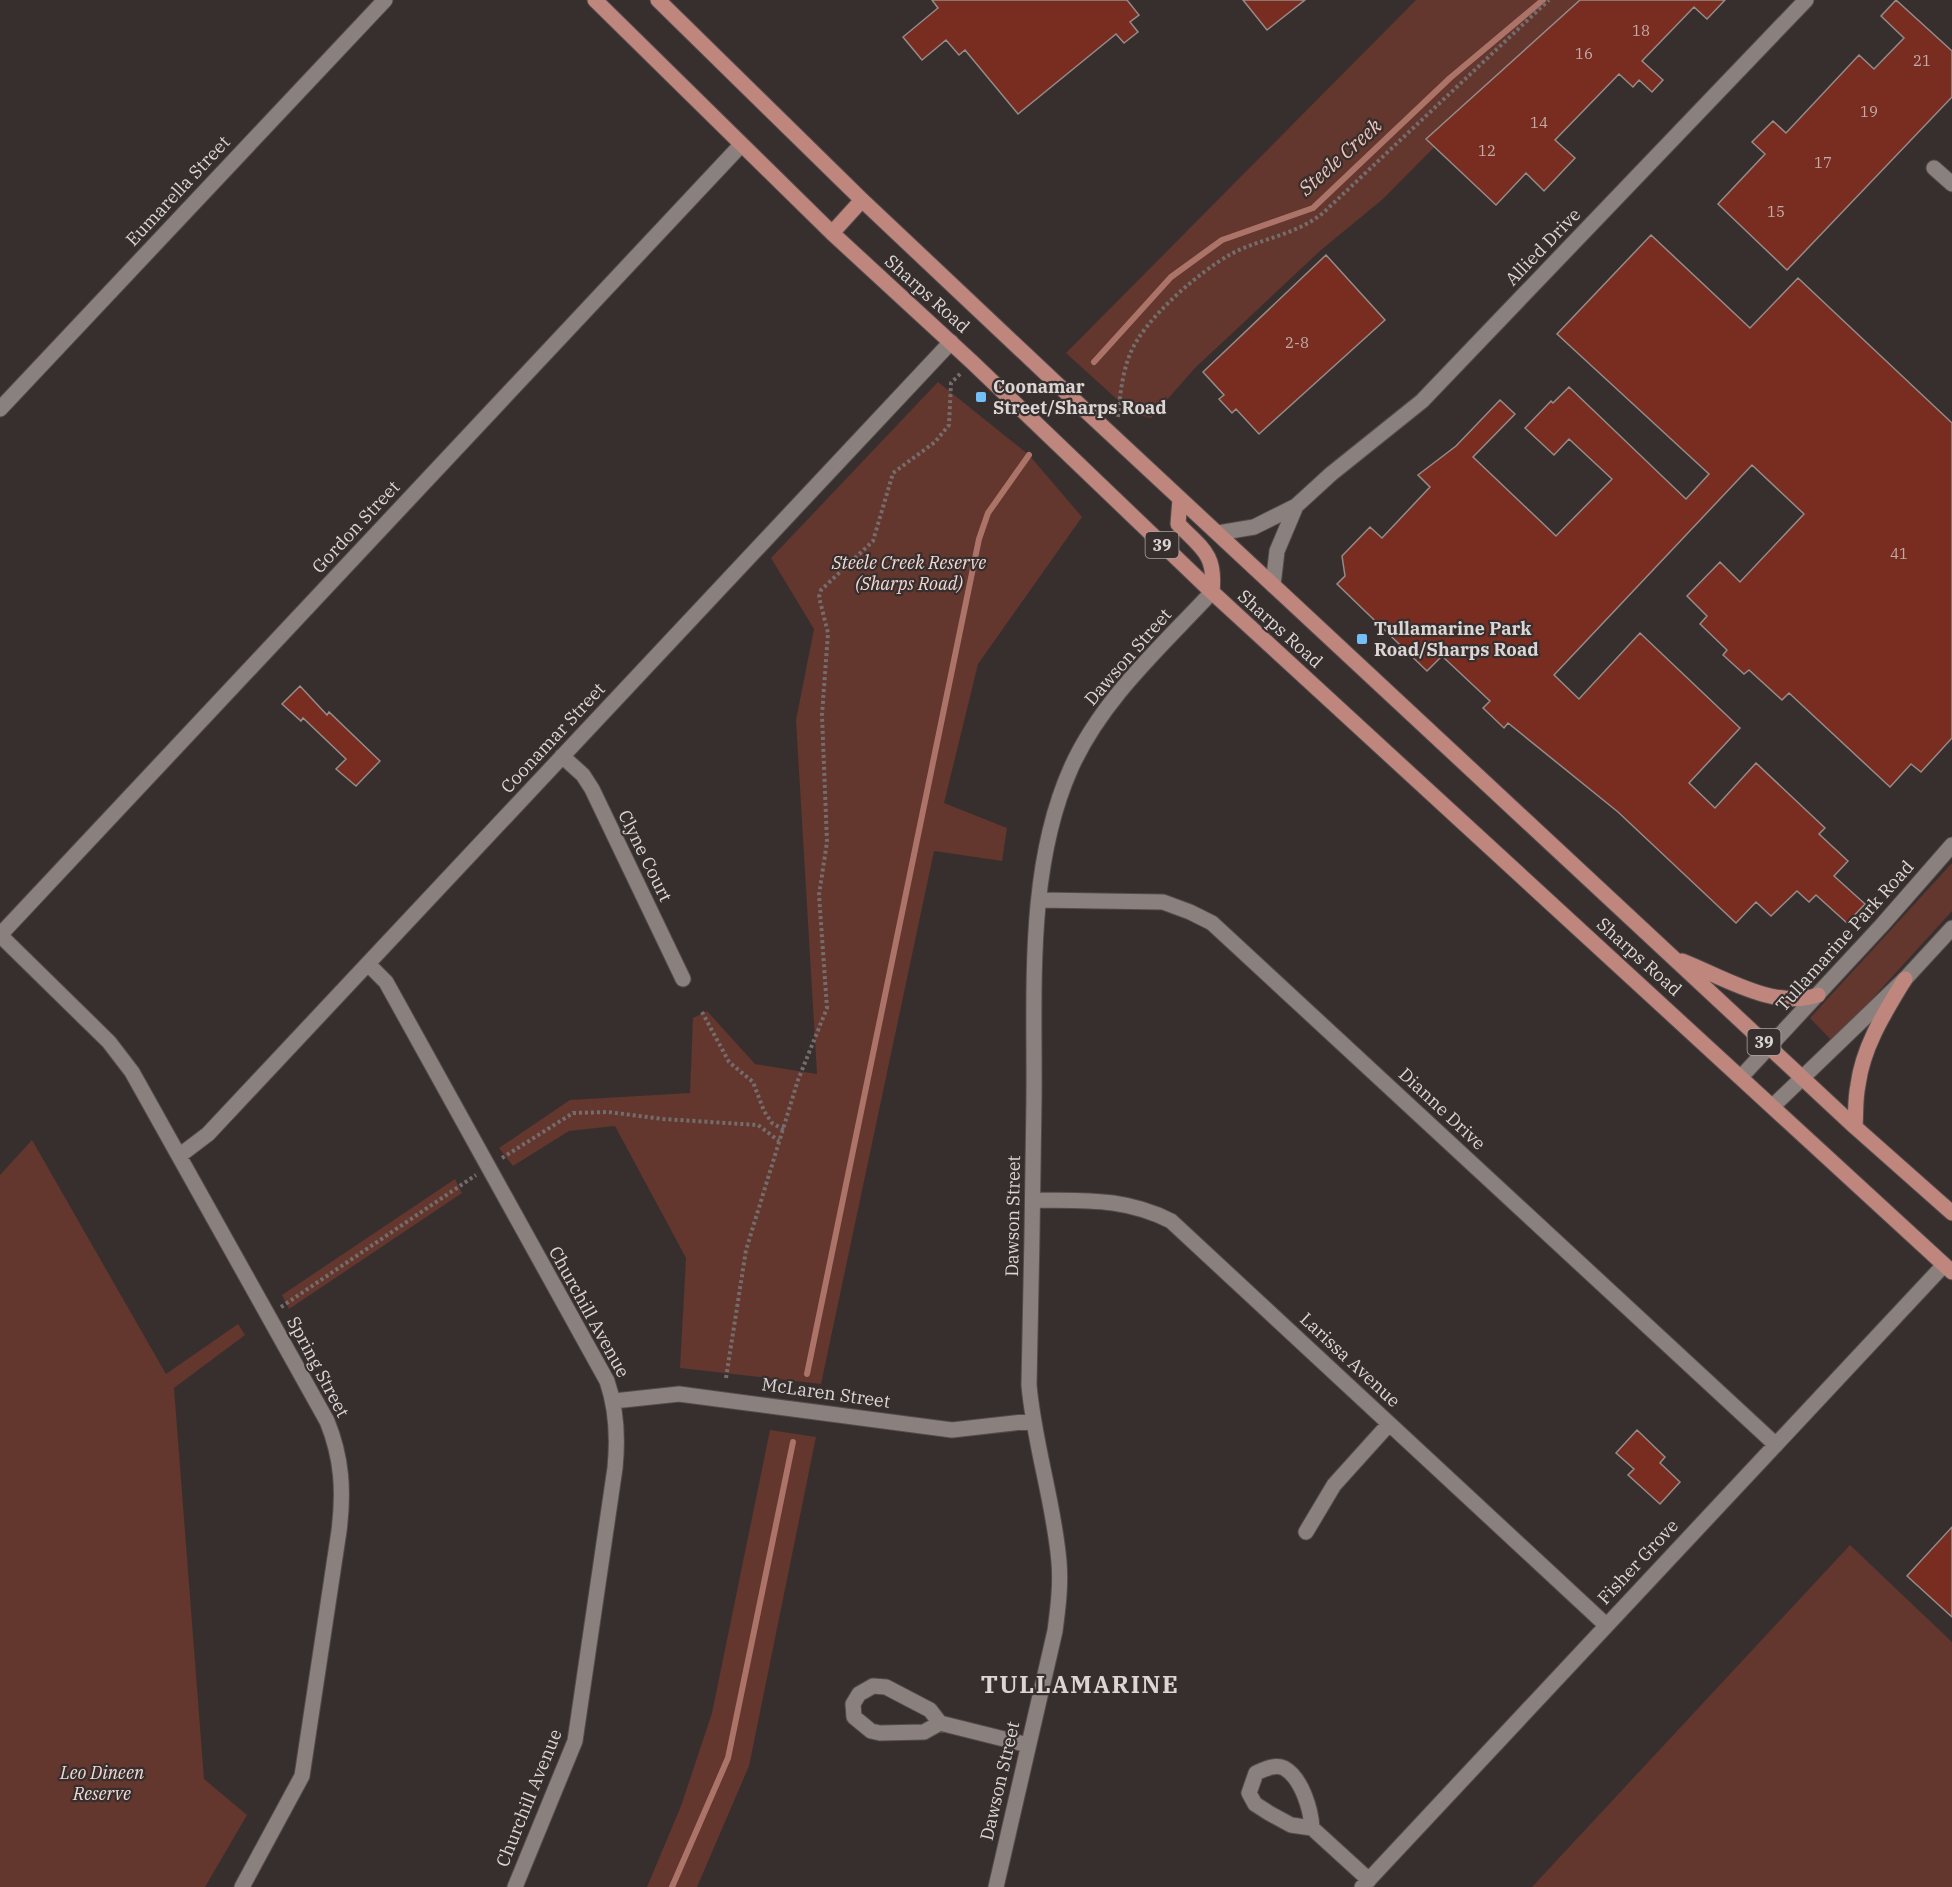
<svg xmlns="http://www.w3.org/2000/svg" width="1952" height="1887" viewBox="0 0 1952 1887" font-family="'IBM Plex Serif',serif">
  <rect width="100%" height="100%" fill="#372f2e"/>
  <path fill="#63362e" d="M1416 0H1580L1383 199 1321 250 1195 368 1151 418 1132 413 1066 353Z
    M938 382 1029 455 1082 517 978 664 944 803 1007 828 1002 861 934 851 821 1384 680 1368 686 1258 615 1126 569 1131 513 1166 499 1148 570 1100 690 1093 693 1018 707 1011 755 1064 817 1074 796 720 814 629 771 558Z
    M1952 863V911L1833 1042 1810 1018Z
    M32 1140 166 1374 238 1324 245 1335 174 1388 204 1779 247 1815 205 1887H0V1175Z
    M455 1179 462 1193 289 1309 282 1295Z
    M770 1430 816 1437 749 1766 697 1887H647L681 1806 712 1713Z
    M1850 1545 1952 1642V1887H1532Z"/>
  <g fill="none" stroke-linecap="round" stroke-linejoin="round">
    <path stroke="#ac7369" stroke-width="6" d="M1094 362 1171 277 1222 240 1313 208 1450 78 1543 0
      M807 1374 979 539 988 513 1029 455
      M672 1887 728 1758 793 1442"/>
  </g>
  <path fill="#792d21" stroke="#958b89" stroke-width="1.5" d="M932 0H1127L1139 15 1130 22 1138 32 1124 43 1116 34 1018 114 965 50 959 55 946 40 922 60 903 37 938 8Z
    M1243 0H1305L1267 30Z
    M1580 0H1725L1707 19 1694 7 1642 61 1663 80 1652 92 1639 80 1633 87 1619 74 1555 140 1575 158 1544 191 1526 173 1496 205 1426 139Z
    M1896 0 1952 51V97L1787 270 1718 204 1765 154 1752 142 1773 121 1786 133 1859 55 1874 69 1904 38 1881 16Z
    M1651 235 1750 328 1798 278 1952 423V738L1921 772 1911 764 1890 787 1789 693 1782 700 1749 670 1744 674 1723 655 1727 650 1700 624 1707 616 1687 596 1720 562 1740 582 1804 514 1752 465 1554 675 1579 699 1640 633 1740 728 1689 783 1715 808 1756 763 1825 828 1819 834 1848 861 1834 876 1865 904 1847 923 1816 895 1809 902 1797 891 1771 916 1756 902 1736 923 1618 812 1508 723 1504 728 1483 708 1490 701 1442 656 1427 671 1337 584 1345 576 1342 556 1370 527 1382 538 1430 487 1418 475 1456 446 1500 400 1515 414 1473 457 1556 536 1612 479 1569 439 1554 455 1525 428 1551 401 1553 403 1569 387 1686 499 1709 474 1557 334Z
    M1326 255 1385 320 1259 434 1236 409 1232 413 1219 399 1224 395 1203 372Z
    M300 686 327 715 329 712 380 761 356 786 336 769 346 759 303 718 301 721 282 704Z
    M1637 1430 1665 1457 1660 1463 1680 1482 1660 1504 1628 1475 1634 1469 1616 1453Z
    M1952 1527V1617L1907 1576Z"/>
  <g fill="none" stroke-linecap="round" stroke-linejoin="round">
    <defs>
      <path id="minor" d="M1934 168 1952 184
        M0 409 385 0
        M1218 533 1254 527 1296 506 1331 474 1422 401 1806 0
        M1273 585 1277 551 1296 506
        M562 756 583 775 592 789 683 979
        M1039 900 1163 902 1190 912 1212 923 1776 1445
        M0 935 741 145
        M0 935 109 1042 132 1072 327 1421C342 1458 344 1491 339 1531L302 1776 242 1887
        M368 964 386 982 607 1381C617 1410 618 1438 615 1468L575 1741 515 1887
        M1741 1077 1882 925 1952 845
        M1773 1106 1905 979 1952 928
        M179 1156 208 1134 951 342
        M1033 1200C1084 1201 1123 1197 1171 1221L1606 1625
        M614 1401 679 1394 952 1430 1032 1421
        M1306 1532 1334 1485 1389 1424
        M940 1723 924 1732 880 1733 871 1731 854 1717 853 1704 859 1694 873 1686 886 1687 930 1710 940 1723 1028 1745
        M1312 1828C1311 1810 1302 1778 1284 1768 1275 1764 1265 1769 1256 1773L1249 1793 1255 1804 1269 1813 1291 1825 1312 1828 1369 1880
        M996 1887 1055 1631C1058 1608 1061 1585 1059 1562 1054 1502 1034 1444 1029 1385 1031 1290 1033 1194 1034 1099 1035 991 1026 869 1071 768 1102 699 1161 647 1212 592
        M1362 1887 1944 1265"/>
      <path id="major" d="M595 0 832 233 972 362 1212 592 1952 1272
        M658 0 862 200 1057 384 1855 1127 1952 1213
        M832 233 862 200
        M1180 499 1178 524C1203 549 1216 555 1212 592
        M1682 961C1723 977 1774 1010 1818 995
        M1855 1127C1856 1113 1855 1099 1858 1085 1863 1046 1885 1012 1905 979"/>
    </defs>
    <use href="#minor" stroke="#534c4b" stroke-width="17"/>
    <use href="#major" stroke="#534c4b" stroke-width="17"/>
    <path stroke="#746d6c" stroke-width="4" stroke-dasharray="3 3" stroke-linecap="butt" d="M1118 417C1120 396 1122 374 1130 354 1144 319 1199 272 1231 254 1261 238 1294 236 1323 213L1549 0
      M702 1012 729 1062 753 1082 764 1111 772 1123 784 1130
      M502 1158 573 1113 608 1112 663 1119 758 1125 779 1141
      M281 1307 476 1175
      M726 1378 746 1250 798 1080 827 1008 819 895 827 842 822 715 828 633 819 597 821 590 873 541 893 473 935 442 949 425 951 383 961 373"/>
    <use href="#minor" stroke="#8a817f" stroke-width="15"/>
    <use href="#major" stroke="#be867c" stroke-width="15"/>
  </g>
  <g fill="#74c0f6" stroke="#372f2e" stroke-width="2">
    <rect x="975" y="391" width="12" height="12" rx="3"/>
    <rect x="1356" y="633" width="12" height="12" rx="3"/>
  </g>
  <g text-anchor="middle" stroke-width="4.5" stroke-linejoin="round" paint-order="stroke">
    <g font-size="15" fill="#c2aca8">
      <text x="1641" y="36">18</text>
      <text x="1584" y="59">16</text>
      <text x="1922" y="66">21</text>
      <text x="1869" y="117">19</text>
      <text x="1539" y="128">14</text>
      <text x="1487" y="156">12</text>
      <text x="1823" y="168">17</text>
      <text x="1776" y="217">15</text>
      <text x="1297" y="348">2-8</text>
      <text x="1899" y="559">41</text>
    </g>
    <g fill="#372f2e" stroke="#aaa4a3" stroke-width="1.5">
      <rect x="1145.5" y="532" width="33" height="26" rx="4.5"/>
      <rect x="1747.5" y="1029" width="33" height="26" rx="4.5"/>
    </g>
    <g font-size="16" font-weight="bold" fill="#dbd6d5">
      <text x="1162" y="551">39</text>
      <text x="1764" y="1048">39</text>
    </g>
    <g font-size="18" fill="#dbd6d5" stroke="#372f2e">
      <text transform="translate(178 191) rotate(-47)" y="6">Eumarella Street</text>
      <text transform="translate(1543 247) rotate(-46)" y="6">Allied Drive</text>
      <text transform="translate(927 294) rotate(42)" y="6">Sharps Road</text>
      <text transform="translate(356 527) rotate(-47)" y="6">Gordon Street</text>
      <text transform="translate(1280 629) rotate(42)" y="6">Sharps Road</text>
      <text transform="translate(1128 657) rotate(-49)" y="6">Dawson Street</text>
      <text transform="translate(553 738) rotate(-47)" y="6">Coonamar Street</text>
      <text transform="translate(645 856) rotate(64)" y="6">Clyne Court</text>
      <text transform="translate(1845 936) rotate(-48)" y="6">Tullamarine Park Road</text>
      <text transform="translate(1639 957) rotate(42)" y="6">Sharps Road</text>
      <text transform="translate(1442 1109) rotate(43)" y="6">Dianne Drive</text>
      <text transform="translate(1013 1216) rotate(-89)" y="6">Dawson Street</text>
      <text transform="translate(589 1312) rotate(61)" y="6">Churchill Avenue</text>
      <text transform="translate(1350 1360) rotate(43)" y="6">Larissa Avenue</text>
      <text transform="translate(318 1367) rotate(62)" y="6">Spring Street</text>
      <text transform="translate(826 1393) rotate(8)" y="6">McLaren Street</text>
      <text transform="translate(1638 1562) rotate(-47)" y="6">Fisher Grove</text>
      <text transform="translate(1000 1781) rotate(-77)" y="6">Dawson Street</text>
      <text transform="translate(529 1798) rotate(-68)" y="6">Churchill Avenue</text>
    </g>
    <g font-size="18" font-weight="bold" fill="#dbd6d5" stroke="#372f2e" text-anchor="start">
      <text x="993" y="393">Coonamar<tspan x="993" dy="21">Street/Sharps Road</tspan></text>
      <text x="1374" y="635">Tullamarine Park<tspan x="1374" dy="21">Road/Sharps Road</tspan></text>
    </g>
    <g font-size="18" font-style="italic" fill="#f2d9d5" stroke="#372f2e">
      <text x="909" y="569">Steele Creek Reserve<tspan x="909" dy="21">(Sharps Road)</tspan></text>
      <text x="102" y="1779">Leo Dineen<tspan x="102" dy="21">Reserve</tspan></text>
    </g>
    <g font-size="20" font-style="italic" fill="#f1c2b9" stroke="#372f2e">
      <text transform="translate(1340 157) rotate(-42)" y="7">Steele Creek</text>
    </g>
    <g font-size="24" font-weight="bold" letter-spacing="1.5" fill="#dbd6d5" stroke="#372f2e">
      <text x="1080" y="1693">TULLAMARINE</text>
    </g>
  </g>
</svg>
